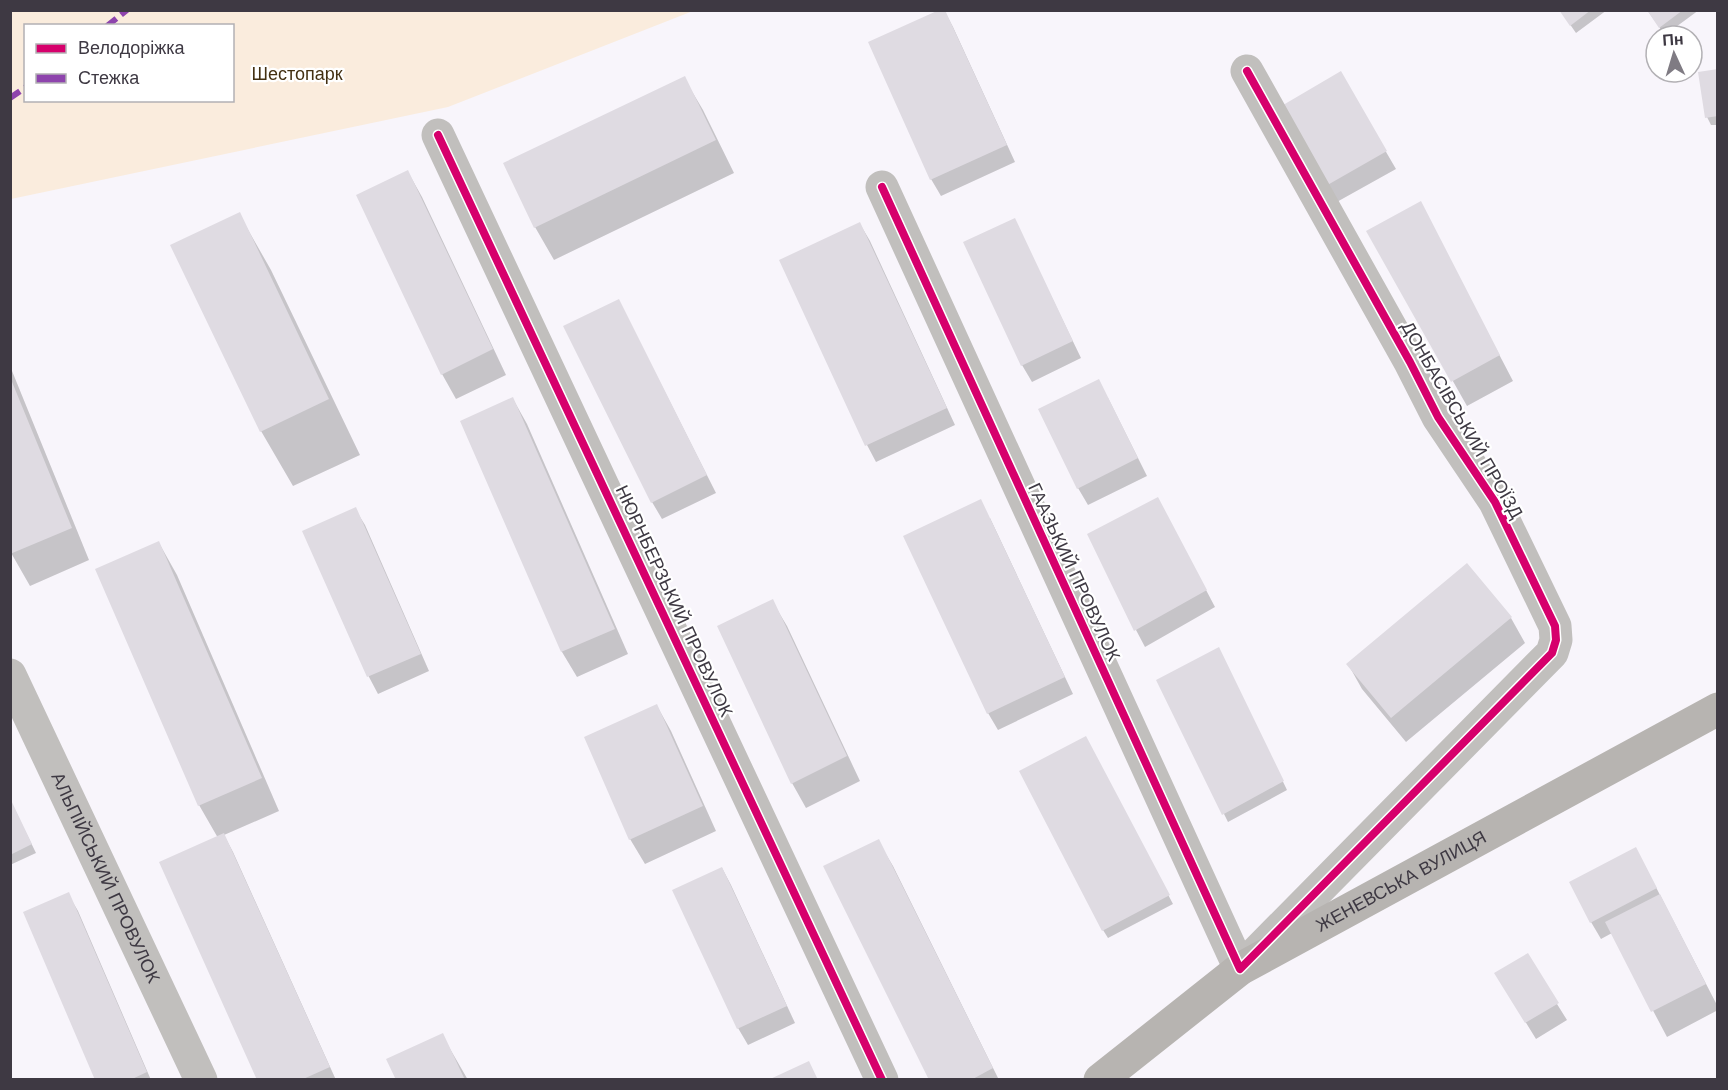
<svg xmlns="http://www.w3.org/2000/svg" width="1728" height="1090" viewBox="0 0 1728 1090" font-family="Arial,sans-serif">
  <rect width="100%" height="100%" fill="#f8f5fb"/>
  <path fill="#faecdd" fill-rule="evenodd" d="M10 11 11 10 693 11 448 107 11 199ZM26 26H232V100H26Z"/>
  <path fill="#0003" d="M944 10 953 27 1015 162 941 196 931 179Z
    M1560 10H1607L1576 33Z
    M1647 10H1699L1665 35Z
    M1718 71V125H1711L1707 117Z
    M1340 73 1396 169 1335 203 1280 109Z
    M684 78 703 110 734 173 554 260 535 227Z
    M408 172 422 197 506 375 456 399 442 374Z
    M1420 203 1513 381 1467 406 1368 231Z
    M239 214 271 270 360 455 293 486 261 431Z
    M1014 219 1081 358 1032 382 1022 365Z
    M860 224 870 241 955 425 876 462 867 445Z
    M619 301 716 493 662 519 652 502Z
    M10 366 89 560 30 586 10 551Z
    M1108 398 1147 476 1088 505 1078 488Z
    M513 399 527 424 628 654 577 677 562 652 462 422Z
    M355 509 365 525 429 671 378 694 369 677 304 531Z
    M1167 516 1215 607 1145 647 1136 630Z
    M990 518 1073 694 998 730 988 713Z
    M159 543 177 575 279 811 224 835 233 852 336 1080H259L218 838 199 805Z
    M772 601 787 626 860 781 806 808 792 783Z
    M1511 618 1525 643 1406 742 1362 689 1348 664Z
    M1223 657 1287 790 1228 822 1158 681Z
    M657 706 671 731 716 831 645 864 630 839Z
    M1090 746 1173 904 1108 938 1103 930Z
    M10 800 36 853 10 865Z
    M878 841 893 866 999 1080H930Z
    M1645 866 1718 1007V1010L1667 1037 1612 933 1601 939 1591 922Z
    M722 868 731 885 795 1023 748 1045 738 1028Z
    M68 894 78 911 151 1080H97Z
    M1506 990 1557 1004 1567 1020 1536 1039Z
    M442 1035 468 1080H397Z"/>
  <path fill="#dfdbe2" d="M939 10H945L1007 145 930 180 868 42Z
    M1559 10H1591L1570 26Z
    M1647 10H1683L1659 28Z
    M1718 69V116L1705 118 1698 72Z
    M1341 71 1387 151 1324 187 1278 108Z
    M685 76 716 140 534 228 503 163Z
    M408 170 493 349 441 375 356 195Z
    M1421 201 1500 355 1451 382 1366 231Z
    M240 212 329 399 260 432 170 245Z
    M1015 218 1073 341 1021 366 963 242Z
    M860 222 947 408 865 446 779 260Z
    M619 299 707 475 651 503 563 326Z
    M10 377 72 528 10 554Z
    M1099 379 1138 458 1077 489 1038 409Z
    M513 397 615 629 561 652 460 421Z
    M1158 497 1207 590 1134 631 1087 534Z
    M981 499 1065 677 987 714 903 536Z
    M356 507 421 654 367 677 302 531Z
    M159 541 262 778 198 806 95 569Z
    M1467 563 1512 617 1391 718 1346 664Z
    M773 599 847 756 791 784 717 626Z
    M1219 647 1284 781 1222 815 1156 680Z
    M657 704 703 806 629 840 584 737Z
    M1086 736 1170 895 1102 931 1019 771Z
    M10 798 32 844 10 855Z
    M224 833 330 1067 301 1080H257L159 862Z
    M879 839 993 1068 971 1080H929L823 866Z
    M1636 847 1657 888 1590 923 1569 882Z
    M722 867 787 1006 737 1029 672 890Z
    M69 892 147 1072 130 1080H95L23 912Z
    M1660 894 1706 984 1651 1012 1605 922Z
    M1528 953 1559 1003 1525 1023 1494 973Z
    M443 1033 465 1080H396L386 1059Z
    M809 1061 818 1080H768Z"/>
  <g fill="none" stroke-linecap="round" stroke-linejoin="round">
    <g stroke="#c1bfbd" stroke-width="33">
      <path d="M438 135 882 1080"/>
      <path d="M882 187 1240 969 1552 653 1556 640 1555 626 1495 502 1438 417 1410 362 1247 71"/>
      <path id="s1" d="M10 675 201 1080"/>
    </g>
    <path stroke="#b7b4b1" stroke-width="33" id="s2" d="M1100 1080 1240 969 1718 709"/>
    <path stroke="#8e44ad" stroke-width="6" stroke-dasharray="12 6" stroke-linecap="butt" d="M107 26 127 10
      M10 98 26 87"/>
    <defs>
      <path id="cycleway" d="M438 135 882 1080
        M882 187 1240 969 1552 653 1556 640 1555 626 1495 502 1438 417 1410 362 1247 71"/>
    </defs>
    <use href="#cycleway" stroke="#fff" stroke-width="11"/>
    <use href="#cycleway" stroke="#d6006c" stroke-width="8"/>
  </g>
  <g text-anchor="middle" stroke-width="4.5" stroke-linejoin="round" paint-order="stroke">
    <g font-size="18" fill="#433012" stroke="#fff">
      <text x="297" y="80">Шестопарк</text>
    </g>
    <g font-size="18" fill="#3e3943" stroke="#fff">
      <text transform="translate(1462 420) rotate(60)" y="6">ДОНБАСІВСЬКИЙ ПРОЇЗД</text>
      <text transform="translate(1074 572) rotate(65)" y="6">ГААЗЬКИЙ ПРОВУЛОК</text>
      <text transform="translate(674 601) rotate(65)" y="6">НЮРНБЕРЗЬКИЙ ПРОВУЛОК</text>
      <text dy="6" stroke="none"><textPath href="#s1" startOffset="224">АЛЬПІЙСЬКИЙ ПРОВУЛОК</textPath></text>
      <text dy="6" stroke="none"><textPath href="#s2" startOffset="362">ЖЕНЕВСЬКА ВУЛИЦЯ</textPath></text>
    </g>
  </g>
  <rect width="1728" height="1090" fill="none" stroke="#3e3943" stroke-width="24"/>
  <rect x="24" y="24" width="210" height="78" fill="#ffffff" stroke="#b2b0b4" stroke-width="1.5"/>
  <rect x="36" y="44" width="30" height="9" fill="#d6006c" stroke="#b2b0b4" stroke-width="1.5"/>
  <text x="78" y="54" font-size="18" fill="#3e3943">Велодоріжка</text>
  <rect x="36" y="74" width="30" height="9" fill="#8e44ad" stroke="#b2b0b4" stroke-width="1.5"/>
  <text x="78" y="84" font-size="18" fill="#3e3943">Стежка</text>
  <g transform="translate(1674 54) rotate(356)"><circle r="28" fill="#ffffff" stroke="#b2b0b4" stroke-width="1.5"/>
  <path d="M0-4.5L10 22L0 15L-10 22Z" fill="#7f7b83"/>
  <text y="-9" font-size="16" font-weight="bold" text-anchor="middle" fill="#3e3943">Пн</text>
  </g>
</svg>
